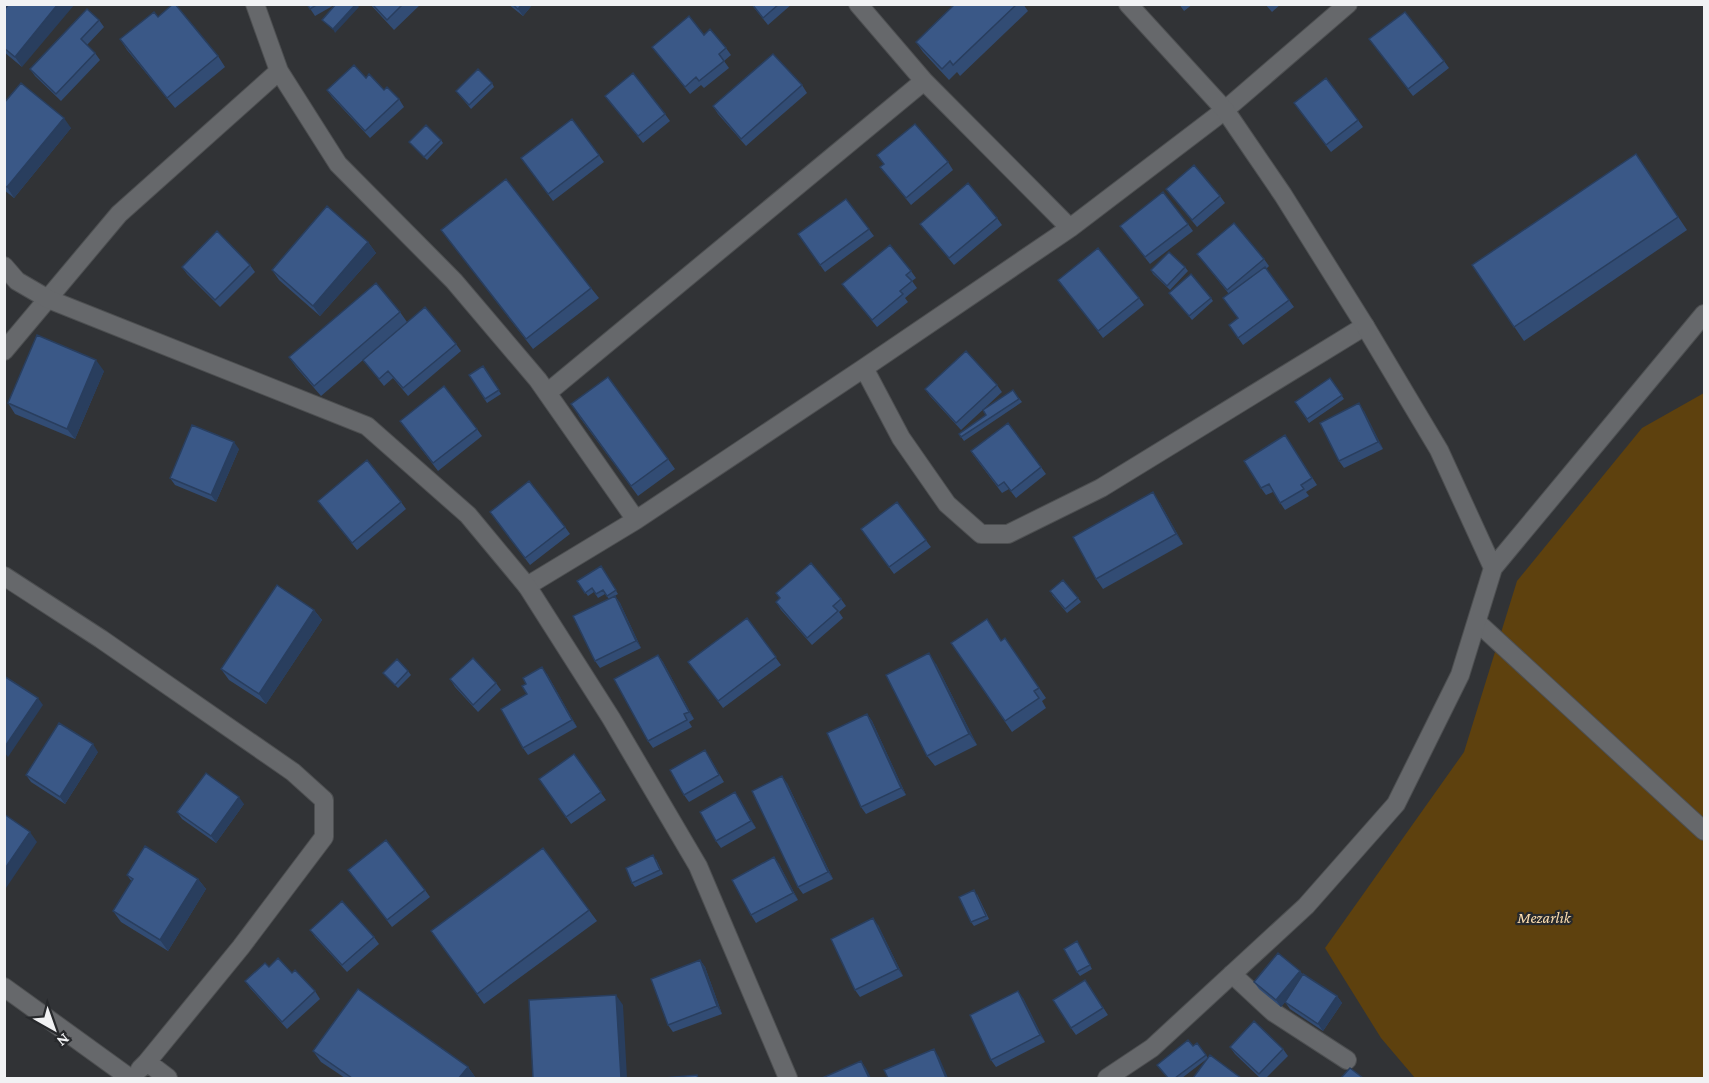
<svg xmlns="http://www.w3.org/2000/svg" width="1709" height="1083" viewBox="0 0 1709 1083" font-family="'Crimson Pro',serif">
  <rect width="100%" height="100%" fill="#313336"/>
  <path fill="#5e410e" d="M1704,393V1078H1415L1381,1038L1325,948L1464,752L1517,581L1642,428Z"/>
  <g fill="none" stroke-linecap="round" stroke-linejoin="round">
    <defs>
      <path id="minor" d="M255,4L279,71L338,164L454,281L538,380L636,520
        M858,4L924,81L1070,228
        M4,351L119,214L279,71
        M864,368L901,438L947,504L981,534H1008L1101,488L1365,326
        M547,393L924,81
        M4,576L101,639L293,772L324,800V837L241,947L147,1062
        M527,586L636,520L864,368L1070,228L1225,110L1348,4
        M1477,622L1704,831
        M1232,974L1273,1012L1347,1060
        M4,987L130,1078
        M140,1069L147,1062L168,1078"/>
      <path id="tertiary" d="M1128,4L1225,110L1283,195L1365,326L1439,450L1493,568
        M4,266L17,281L48,299L367,426L468,515L527,586L611,718L698,866L788,1078
        M1107,1078L1152,1048L1306,906L1396,804L1460,675L1493,568L1704,314"/>
    </defs>
    <use href="#minor" stroke="#4d4f51" stroke-width="20"/>
    <use href="#tertiary" stroke="#4d4f51" stroke-width="20"/>
    <use href="#minor" stroke="#66686b" stroke-width="18"/>
    <use href="#tertiary" stroke="#66686b" stroke-width="18"/>
  </g>
  <path fill="#324c74" d="M307,4H336L315,16Z
    M370,4H421L394,30Z
    M508,4H533L523,16Z
    M751,4H792L768,25Z
    M955,4H1023L1028,11L960,76L957,72L949,80L923,52L916,42Z
    M1179,4H1193L1184,11Z
    M1265,4H1281L1272,12Z
    M4,10L22,67L4,52Z
    M158,17L218,56L225,67L175,108L127,50L120,39Z
    M99,20L104,27L87,45L95,53L100,60L61,101L35,76L30,69Z
    M704,35L726,48L731,55L724,61L729,68L704,88L701,85L690,94L652,47Z
    M1369,39L1444,61L1449,68L1413,96Z
    M366,78L399,99L404,107L370,138L332,97L327,90Z
    M492,83L494,87L471,109L456,91Z
    M802,85L807,93L746,146L718,114L713,106Z
    M605,96L665,114L670,121L643,143Z
    M4,103L71,128L14,198L4,190Z
    M1299,110L1358,120L1363,127L1331,152Z
    M572,119L604,162L553,201L521,158Z
    M441,140L443,143L427,160L409,142Z
    M1636,154L1687,230L1524,341L1472,265Z
    M877,155L948,162L953,170L911,205L880,167L884,164Z
    M1166,189L1220,196L1225,203L1197,227Z
    M846,199L874,236L825,272L798,234Z
    M997,218L1002,225L954,265L920,224Z
    M1188,224L1193,231L1150,264L1120,226Z
    M441,230L591,288L599,298L533,349Z
    M368,242L376,253L320,316L279,280L272,270Z
    M1197,254L1264,259L1269,266L1266,269L1294,307L1243,345L1229,325L1238,318L1229,294Z
    M250,265L255,272L220,307L187,274L182,267Z
    M1185,267L1188,271L1170,290L1153,274L1151,270Z
    M911,271L916,278L912,281L917,288L905,298L908,302L877,327L842,284Z
    M1058,280L1139,298L1144,305L1103,338Z
    M1172,296L1211,298L1213,301L1192,320Z
    M400,312L407,322L456,344L461,351L408,396L393,378L384,386L363,360L321,396L296,367L289,357Z
    M483,366L501,394L487,403L469,375Z
    M104,371L75,439L15,414L8,403Z
    M1330,378L1344,399L1309,423L1295,402Z
    M997,385L1002,392L961,430L930,396L925,389Z
    M1013,390L1022,402L964,441L959,434L986,415Z
    M1364,411L1383,449L1344,468L1339,461Z
    M578,415L668,459L675,469L638,496Z
    M400,421L477,429L482,436L438,471Z
    M1285,435L1317,485L1306,492L1309,496L1285,510L1273,492L1266,495L1261,488Z
    M239,449L216,502L175,485L170,478Z
    M971,452L1041,467L1046,474L1016,498L1009,489L1002,493Z
    M318,501L401,502L406,509L357,550Z
    M897,502L931,547L894,574L861,529Z
    M1160,503L1183,544L1103,589L1096,579Z
    M495,519L565,527L570,534L530,565Z
    M601,566L618,594L613,597L615,596L620,603L641,648L600,668L595,661L609,599L605,594L598,598L594,592L588,596L577,581Z
    M776,593L841,599L846,606L839,612L843,618L812,645L781,610L776,602L780,599Z
    M1052,595L1078,598L1081,602L1067,613Z
    M314,610L322,620L266,704L229,680L221,669Z
    M747,618L781,665L723,708L688,662Z
    M1005,638L1046,698L1042,701L1046,708L1012,732L951,643L1001,641Z
    M658,655L663,662L694,719L689,722L692,727L653,748L648,741Z
    M936,664L977,745L935,766L927,756Z
    M408,671L411,675L398,688L383,673Z
    M547,674L577,727L528,755L523,748Z
    M450,679L496,683L501,690L478,712L455,687Z
    M867,714L872,721L906,795L866,814L861,807Z
    M98,752L65,804L31,782L26,775Z
    M574,754L606,800L571,824L539,779Z
    M710,758L724,782L689,802L684,795Z
    M787,783L833,879L803,894L798,887Z
    M735,792L756,828L721,848L716,841Z
    M244,804L216,843L182,819L177,812Z
    M543,848L597,921L484,1004L431,931Z
    M774,857L779,864L798,900L756,923L751,915Z
    M656,859L663,874L635,887L632,883Z
    M348,870L425,890L430,897L392,927Z
    M127,875L198,879L206,889L168,951L121,922L113,911L132,882Z
    M977,894L989,919L974,926L971,922Z
    M878,925L903,976L860,997L855,990Z
    M310,930L374,937L379,944L347,972L315,937Z
    M1077,941L1092,969L1080,976L1077,972Z
    M700,960L705,967L722,1014L673,1032L668,1025Z
    M269,967L292,973L315,991L320,999L287,1029L250,988L245,981Z
    M1300,971L1303,975L1337,996L1342,1003L1323,1031L1290,1009L1285,1002L1281,1007L1259,989L1254,982Z
    M1090,987L1108,1015L1076,1035L1071,1028Z
    M1023,998L1045,1042L996,1067L991,1060Z
    M1197,1043L1208,1058L1182,1078H1167L1193,1046Z
    M1230,1047L1283,1049L1288,1056L1266,1078H1260L1235,1054Z
    M313,1051L468,1067L475,1077L474,1078H345L321,1062Z"/>
  <path fill="#293e5e" d="M58,4H75L22,67L15,57Z
    M356,4H357L359,7L335,33L333,29Z
    M522,4H533L523,16L518,9Z
    M64,118L71,128L14,198L7,187Z
    M368,242L376,253L320,316L313,306Z
    M96,360L104,371L75,439L67,429Z
    M1359,403L1364,411L1383,449L1378,442Z
    M234,442L239,449L216,502L211,495Z
    M1153,492L1160,503L1183,544L1176,534Z
    M615,596L620,603L641,648L636,641Z
    M314,610L322,620L266,704L259,694Z
    M929,653L936,664L977,745L969,734Z
    M658,655L663,662L694,719L689,712Z
    M542,667L547,674L577,727L572,720Z
    M38,698L43,705L8,757L4,752V748Z
    M867,714L872,721L906,795L901,788Z
    M93,744L98,752L65,804L60,797Z
    M782,776L787,783L833,879L828,872Z
    M735,792L740,799L756,828L751,821Z
    M239,797L244,804L216,843L211,836Z
    M30,832L37,842L4,891V870Z
    M774,857L779,864L798,900L793,893Z
    M198,879L206,889L168,951L160,940Z
    M873,918L878,925L903,976L898,969Z
    M700,960L705,967L722,1014L717,1006Z
    M1300,971L1305,978L1281,1007L1276,1000Z
    M1018,991L1023,998L1045,1042L1040,1035Z
    M616,995L623,1005L627,1078H621Z
    M1337,996L1342,1003L1323,1031L1318,1024Z
    M934,1049L939,1057L948,1078H946Z
    M861,1061L866,1068L871,1078H869Z
    M468,1067L475,1077L474,1078H459Z"/>
  <path fill="#3a5887" stroke="#293e5e" stroke-width="1.5" d="M9,4H58L15,57L4,48V10Z
    M173,4H175L218,56L167,98L120,39L154,12L158,17Z
    M307,4H318L310,9Z
    M336,4H356L333,29L322,20Z
    M372,4H403L387,20Z
    M512,4H522L518,9Z
    M752,4H779L763,18Z
    M955,4H1017L953,65L950,61L942,69L916,42Z
    M87,9L99,20L81,39L95,53L56,94L30,69Z
    M1405,12L1444,61L1408,89L1369,39Z
    M689,16L704,35L710,29L726,48L719,54L724,61L699,81L696,77L685,87L652,47Z
    M773,54L802,85L741,139L713,106Z
    M354,65L366,78L369,74L384,90L387,87L399,99L365,131L327,90Z
    M478,69L492,83L469,105L456,91Z
    M633,73L665,114L638,136L605,96Z
    M1326,78L1358,120L1326,145L1294,103Z
    M21,83L64,118L7,187L4,185V103Z
    M572,119L599,155L548,194L521,158Z
    M915,124L948,162L906,198L880,167L884,164L877,155Z
    M426,125L441,140L424,157L409,142Z
    M1636,154L1678,217L1514,327L1472,265Z
    M1194,165L1220,196L1192,220L1166,189Z
    M506,179L591,288L526,339L441,230Z
    M968,183L997,218L949,258L920,224Z
    M1163,192L1188,224L1145,257L1120,226Z
    M846,199L869,229L820,265L798,234Z
    M327,206L368,242L313,306L272,270Z
    M1234,223L1264,259L1227,290L1197,254Z
    M217,231L250,265L215,300L182,267Z
    M890,245L911,271L906,275L912,281L900,291L903,294L872,320L842,284Z
    M1098,248L1139,298L1098,331L1058,280Z
    M1169,252L1185,267L1167,286L1151,270Z
    M1265,267L1289,300L1238,338L1229,325L1238,318L1223,298Z
    M1191,274L1211,298L1189,316L1169,293Z
    M376,283L400,312L314,386L289,357Z
    M425,307L456,344L403,388L388,371L379,379L363,360Z
    M37,335L96,360L67,429L8,403Z
    M966,351L997,385L956,423L925,389Z
    M483,366L499,390L485,399L469,375Z
    M608,377L668,459L631,486L571,404Z
    M1330,378L1342,395L1307,419L1295,402Z
    M444,386L477,429L433,463L400,421Z
    M1013,390L1019,399L961,437L959,434L986,415L983,410Z
    M1359,403L1378,442L1339,461L1320,423Z
    M1008,423L1041,467L1011,491L1004,482L998,486L971,451Z
    M192,425L234,442L211,495L170,478Z
    M1285,435L1312,478L1301,485L1304,489L1280,503L1269,484L1261,488L1244,461Z
    M367,460L401,502L352,543L318,501Z
    M529,481L565,527L525,558L490,512Z
    M1153,492L1176,534L1096,579L1073,537Z
    M897,502L926,540L889,567L861,529Z
    M811,563L841,599L833,606L838,611L807,638L776,602L780,598L776,593Z
    M601,566L616,590L607,596L603,590L596,594L592,588L585,593L577,581Z
    M1063,580L1078,598L1065,609L1050,591Z
    M277,585L314,610L259,694L221,669Z
    M615,596L636,641L595,661L573,616Z
    M747,618L776,657L718,701L688,662Z
    M987,619L1001,641L1005,638L1039,688L1034,691L1039,698L1005,721L951,643Z
    M929,653L969,734L927,756L886,675Z
    M658,655L689,712L684,714L687,720L648,741L614,679Z
    M473,658L496,683L473,705L450,679Z
    M397,659L408,671L395,685L383,673Z
    M542,667L572,720L523,748L501,709L527,694L522,686L526,684L523,678Z
    M4,676L38,698L4,748Z
    M867,714L901,788L861,807L827,733Z
    M59,723L93,744L60,797L26,775Z
    M705,750L719,775L684,795L670,770Z
    M574,754L601,792L566,817L539,779Z
    M206,773L239,797L211,836L177,812Z
    M782,776L828,872L798,887L752,791Z
    M735,792L751,821L716,841L700,812Z
    M4,814L30,832L4,870Z
    M386,840L425,890L387,920L348,870Z
    M145,846L198,879L160,940L113,911L133,879L127,875Z
    M543,848L589,910L477,994L431,931Z
    M653,855L660,870L632,883L626,868Z
    M774,857L793,893L751,915L732,880Z
    M974,890L986,916L971,922L959,897Z
    M342,901L374,937L342,965L310,930Z
    M873,918L898,969L855,990L831,939Z
    M1077,941L1090,965L1077,972L1064,949Z
    M1278,953L1300,971L1276,1000L1254,982Z
    M278,958L292,973L295,970L315,991L282,1022L245,981L265,963L269,967Z
    M700,960L717,1006L668,1025L651,979Z
    M1303,974L1337,996L1318,1024L1285,1002Z
    M1085,980L1103,1008L1071,1028L1053,1000Z
    M358,989L468,1067L459,1078H352L313,1051Z
    M1018,991L1040,1035L991,1060L970,1015Z
    M616,995L621,1078H533L529,1000Z
    M1254,1021L1283,1049L1259,1074L1230,1047Z
    M1188,1040L1193,1046L1197,1043L1206,1055L1175,1078H1168L1157,1065Z
    M934,1049L946,1078H888L884,1070Z
    M1210,1055L1241,1078H1193Z
    M861,1061L869,1078H822Z
    M1350,1068L1363,1078H1341Z
    M697,1075L698,1078H664Z"/>
  <g text-anchor="middle" dominant-baseline="central" stroke-width="4.5" stroke-linejoin="round" paint-order="stroke">
    <g font-size="16" font-style="italic" fill="#fddeb0" stroke="#27292c">
      <text x="1544" y="917">Mezarlık</text>
    </g>
  </g>
  <rect width="1709" height="1083" fill="none" stroke="#f1f2f4" stroke-width="12"/>
  <g transform="translate(54 1029) rotate(140)" stroke="#27292c" stroke-width="4.5" paint-order="stroke">
  <path d="M0-4.5L10 22L0 15L-10 22Z" fill="#f1f2f4"/>
  <text y="-9" font-size="16" font-weight="bold" text-anchor="middle" fill="#f1f2f4">N</text>
  </g>
</svg>
